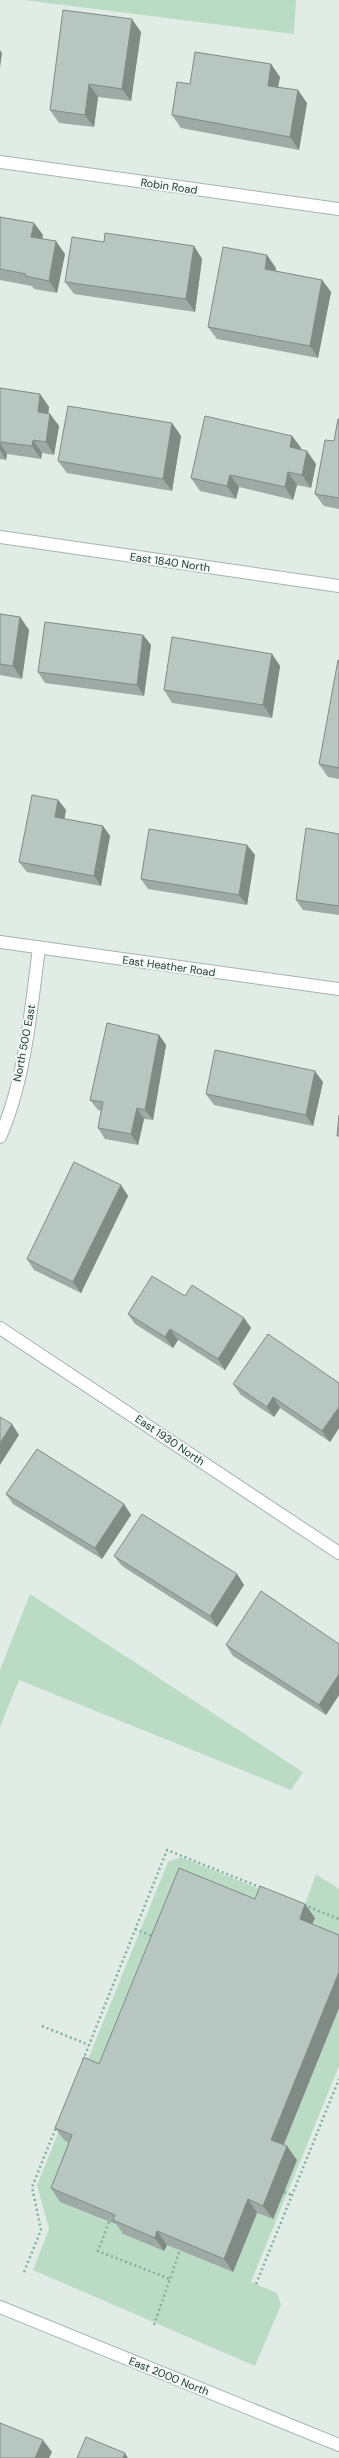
<svg xmlns="http://www.w3.org/2000/svg" width="339" height="2458" viewBox="0 0 339 2458" font-family="'DM Sans',sans-serif">
  <rect width="100%" height="100%" fill="#e1ece7"/>
  <path fill="#bbdcc4" d="M24,0H296L294,34Z
    M30,1594L303,1772L291,1790L19,1680L0,1727V1670Z
    M181,1857L304,1907L316,1874L339,1889V1945L309,1932L315,1918L65,2141L82,2149L60,2202L125,2229L123,2234L164,2251L167,2245L233,2272L257,2213L272,2219L280,2153L339,2008V2066L251,2282L277,2293L281,2305L255,2366L33,2270L49,2229L37,2185L168,1862Z"/>
  <g fill="none" stroke-linecap="round" stroke-linejoin="round">
    <defs>
      <path id="street" d="M0,162L339,209
        M0,537L339,586
        M0,942L339,989
        M0,1137C25,1081 31,1009 39,948
        M0,1328L339,1553"/>
      <path id="secondary" d="M0,2307L339,2445"/>
    </defs>
    <use href="#street" stroke="#a4b4ae" stroke-width="14"/>
    <use href="#secondary" stroke="#a0b7af" stroke-width="14"/>
    <path stroke="#82afa1" stroke-width="2.5" stroke-dasharray="2 3" stroke-linecap="butt" d="M304,1905L339,1919
      M135,1929L154,1937
      M42,2026L89,2045
      M83,2060L167,1850L262,1888
      M284,2192L292,2195
      M109,2222L98,2251L170,2279
      M24,2272L41,2230L32,2187L57,2125
      M256,2284L339,2079
      M154,2325L180,2250"/>
    <use href="#street" stroke="#fff" stroke-width="12"/>
    <use href="#secondary" stroke="#fff" stroke-width="12"/>
  </g>
  <path fill="#9daaa5" d="M141,32L131,101L98,97L94,127L59,123L50,110Z
    M280,77L278,87L307,103L299,150L181,128L172,115L190,84Z
    M0,217L34,223L43,235L42,239L65,254L57,293L34,289L32,286L0,280Z
    M104,242L194,246L202,259L195,312L74,294L65,282Z
    M276,268V271L322,280L331,292L318,358L217,339L208,327Z
    M0,388L40,394L49,407L48,413L50,414L59,426L54,455L42,453L41,459L7,454L6,460L0,459Z
    M339,419V509L324,506L315,494L334,441Z
    M172,423L181,436L172,491L67,473L58,461Z
    M292,436L301,448V449L316,464L311,488L297,485L293,500L239,487L236,499L200,491L191,478Z
    M0,614L20,617L29,630L22,679L0,675Z
    M143,635L151,645L144,696L45,683L38,672Z
    M272,654L280,666L272,718L172,703L164,690Z
    M339,660V779L328,777L319,764Z
    M58,800L66,810L64,819L103,826L110,836L101,886L27,872L19,862Z
    M339,834V915L303,910L296,900Z
    M247,845L255,855L247,905L148,889L141,879Z
    M159,1035L166,1045L153,1120L144,1119L138,1145L105,1139L98,1128L101,1111L98,1110L90,1100Z
    M323,1082L313,1126L214,1105L206,1094Z
    M121,1185L128,1196L81,1293L34,1270L27,1259Z
    M185,1296L244,1318L251,1328L225,1370L178,1340L173,1348L135,1324L128,1314Z
    M339,1383V1428L330,1442L280,1408L274,1417L241,1395L233,1384Z
    M6,1494L124,1504L131,1515L102,1559L13,1504Z
    M114,1556L237,1574L244,1585L217,1627L122,1566Z
    M339,1644V1695L326,1715L233,1656L226,1645Z
    M255,1899L315,1918L312,1924L339,2008L284,2145L297,2160L273,2219L257,2213L233,2272L167,2245L164,2251L123,2234L117,2225L60,2202L51,2188L69,2143L65,2141L55,2128L99,2064Z"/>
  <path fill="#808b86" d="M132,19L141,32L131,101L122,89Z
    M0,50L2,53L0,68Z
    M271,64L280,77L276,98L268,86Z
    M89,84L98,97L94,127L85,115Z
    M298,90L307,103L299,150L290,137Z
    M34,223L43,235L40,250L31,237Z
    M56,241L65,254L57,293L49,281Z
    M194,246L202,259L195,312L186,299Z
    M267,255L276,268L274,281L265,269Z
    M322,280L331,292L318,358L310,346Z
    M40,394L49,407L47,425L38,412Z
    M50,414L59,426L54,455L46,442Z
    M172,423L181,436L172,491L163,479Z
    M292,436L301,448L299,459L290,447Z
    M33,440L42,453L41,459L32,446Z
    M0,443L7,454L6,460L0,450Z
    M307,451L316,464L311,488L302,475Z
    M288,472L297,485L293,500L285,487Z
    M230,475L239,487L236,499L227,486Z
    M20,617L29,630L22,679L13,666Z
    M143,635L151,645L144,696L137,685Z
    M272,654L280,666L272,718L263,705Z
    M58,800L66,810L63,827L55,817Z
    M103,826L110,836L101,886L94,876Z
    M247,845L255,855L247,905L239,895Z
    M159,1035L166,1045L153,1120L145,1110Z
    M315,1071L323,1082L313,1126L306,1115Z
    M137,1108L144,1119L138,1145L131,1134Z
    M121,1185L128,1196L81,1293L73,1282Z
    M244,1318L251,1328L225,1370L218,1359Z
    M170,1329L178,1340L173,1348L165,1337Z
    M273,1397L280,1408L274,1417L267,1407Z
    M339,1407V1428L330,1442L322,1431Z
    M12,1424L19,1435L0,1465V1443Z
    M124,1504L131,1515L102,1559L95,1548Z
    M237,1574L244,1585L217,1627L210,1616Z
    M339,1674V1695L326,1715L319,1705Z
    M305,1904L315,1918L309,1932L300,1919Z
    M339,1972V2008L280,2153L271,2140Z
    M287,2146L297,2160L273,2219L263,2206Z
    M248,2199L257,2213L233,2272L224,2259Z
    M157,2231L167,2245L164,2251L155,2238Z
    M43,2440L52,2452L49,2458H35Z
    M125,2453L128,2458H123Z"/>
  <path fill="#b7c6c0" stroke="#808b86" d="M63,10L132,19L122,89L89,84L85,115L50,110Z
    M195,52L271,64L268,86L298,90L290,137L172,115L177,82L190,84Z
    M0,217L34,223L31,237L56,241L49,281L25,276L26,274L0,269Z
    M105,233L194,246L186,299L65,282L72,237L104,242Z
    M223,247L267,255L265,269L322,280L310,346L208,327Z
    M0,388L40,394L38,412L50,414L46,442L33,440L32,446L0,442Z
    M68,406L172,423L163,479L58,461Z
    M205,416L292,436L290,447L307,451L302,475L288,472L285,487L230,475L227,486L191,478Z
    M338,419H339V498L315,494L325,440L334,441Z
    M0,614L20,617L13,666L0,664Z
    M45,622L143,635L137,685L38,672Z
    M172,637L272,654L263,705L164,690Z
    M338,660H339V768L319,764Z
    M32,795L58,800L55,817L103,826L94,876L19,862Z
    M306,828L339,834V906L296,900Z
    M149,829L247,845L239,895L141,879Z
    M107,1023L159,1035L145,1110L137,1108L131,1134L98,1128L103,1102L90,1100Z
    M215,1050L315,1071L306,1115L206,1094Z
    M339,1115V1136H337Z
    M74,1162L121,1185L73,1282L27,1259Z
    M152,1276L185,1296L192,1285L244,1318L218,1359L170,1329L165,1337L128,1314Z
    M268,1334L339,1383V1407L322,1431L273,1397L267,1407L233,1384Z
    M0,1417L12,1424L0,1443Z
    M37,1449L124,1504L95,1548L6,1494Z
    M142,1514L237,1574L210,1616L114,1556Z
    M261,1591L339,1644V1674L319,1705L226,1645Z
    M179,1868L255,1899L260,1886L305,1904L300,1919L339,1935V1972L271,2140L287,2146L263,2206L248,2199L224,2259L157,2231L155,2238L113,2220L115,2215L51,2188L72,2135L55,2128L84,2057L99,2064Z
    M0,2423L43,2440L35,2458H0Z
    M86,2437L125,2453L123,2458H77Z"/>
  <g text-anchor="middle" dominant-baseline="central" stroke-width="4" stroke-linejoin="round" paint-order="stroke">
    <g font-size="11" fill="#223c35" stroke="#f2f8f5">
      <text transform="translate(169 186) rotate(8)">Robin Road</text>
      <text transform="translate(170 562) rotate(8)">East 1840 North</text>
      <text transform="translate(169 966) rotate(8)">East Heather Road</text>
      <text transform="translate(24 1043) rotate(-79)">North 500 East</text>
      <text transform="translate(170 1440) rotate(34)">East 1930 North</text>
      <text transform="translate(169 2376) rotate(22)">East 2000 North</text>
    </g>
  </g>
</svg>
